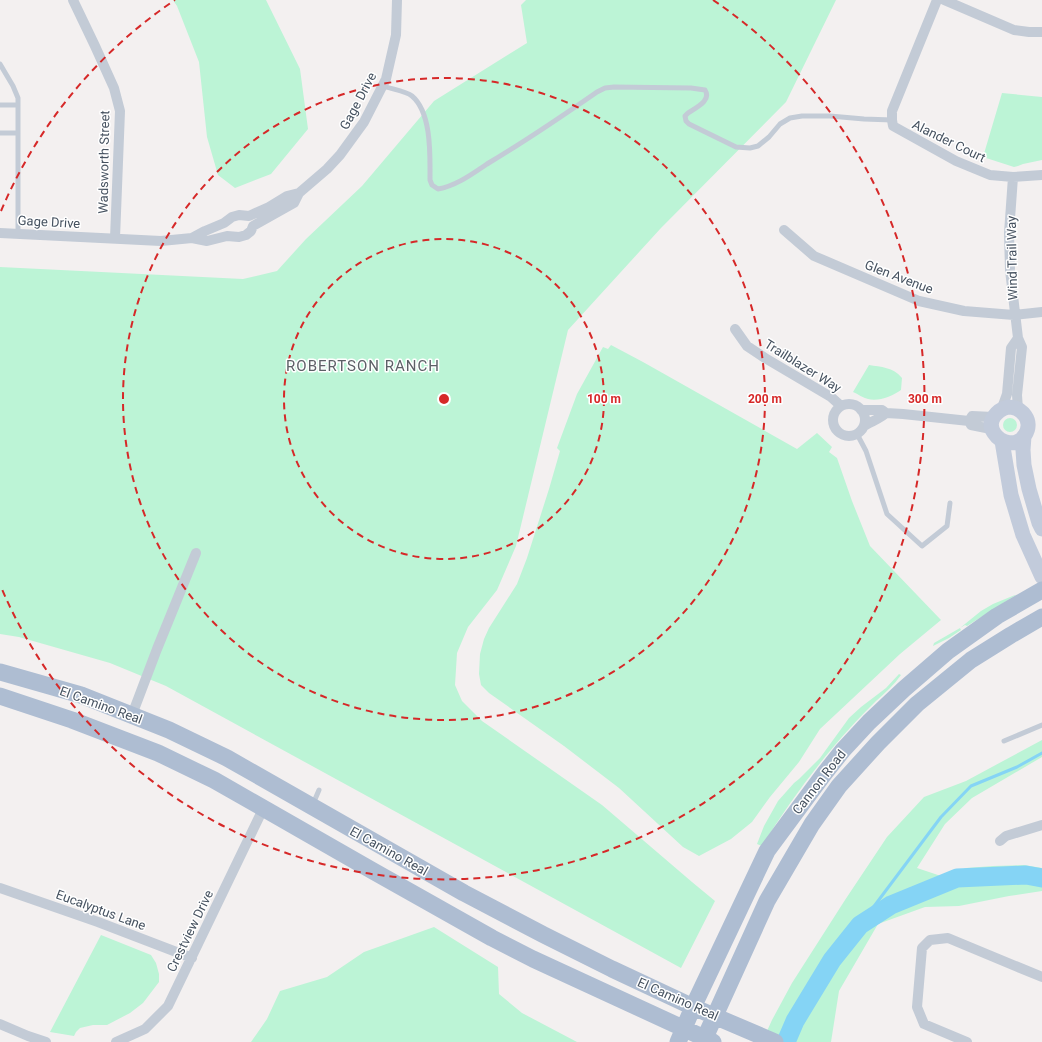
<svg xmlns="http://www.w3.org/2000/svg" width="1042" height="1042" viewBox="0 0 1042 1042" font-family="Roboto,sans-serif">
  <rect width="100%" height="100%" fill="#f3f0f0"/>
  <path fill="#bcf4d6" d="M173,0H266L300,69L308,129L271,174L235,188L218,175L207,137L199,62L177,6Z
    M526,0H836L786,102L661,228L568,330L516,546L497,590L468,627L457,653L455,685L462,701L482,721L602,805L692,882L715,901L681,968L166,686L110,663L19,637L0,634V267L243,279L277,271L306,239L362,186L434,101L527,43L521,5Z
    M1002,93L1042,97V160L1023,164L1018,166L1014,167L983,157Z
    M611,345L643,362L797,449L817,433L832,447L829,452L837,458L852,501L870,546L941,620L900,654L820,729L799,762L770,797L752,822L731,839L699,856L683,847L619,788L564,746L489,693L481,685L479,674L480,654L484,639L489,628L517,584L527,558L549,489L560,451L557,448L577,394L603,347L608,349Z
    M869,365C881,367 893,367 902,378L901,390C893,396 878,402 868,399C863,398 858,394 853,392Z
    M1003 425a7 7 0 1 1 14 0a7 7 0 1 1-14 0Z
    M1015,595H1016L967,626L965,625L960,628L961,630L949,638L933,646L934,643L960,628L981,611L993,604Z
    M899,674L901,675C894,685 885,693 876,701C867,710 858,719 850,728C817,764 788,804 762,846L757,844L764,826L778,801L794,783L799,779L820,758L849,718L861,707L886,688Z
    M1042,740V757L972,798L945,824L917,868L944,877L966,868L993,866L1024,865L1042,868V891L1009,896L959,906L925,907L878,924L839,991L831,1042H762L772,1020L792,983L845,900L887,837L924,797L966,781Z
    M434,927L498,967L499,994L522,1013L577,1042H251L267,1019L280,991L327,977L364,952Z
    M101,935L151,955L156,963L159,974V982L143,1003L130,1013L107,1025H93L80,1028L76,1032L74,1036L50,1032Z"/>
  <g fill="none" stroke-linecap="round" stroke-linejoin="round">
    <path stroke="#85d4f5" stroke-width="3" d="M860,925L941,817L971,786L1017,767L1042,753"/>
    <path stroke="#85d4f5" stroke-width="19" d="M786,1042L795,1021L832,960L860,925L891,905L957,878L1026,875L1042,878"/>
    <path stroke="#c3cbd6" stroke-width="5" d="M0,64L13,86L18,98V234
      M383,86C391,89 406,91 412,96C432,113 430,156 430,180L432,185L438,189C456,186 472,174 487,164C524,142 561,117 597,92L605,88L614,87L691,88L705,90C712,101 695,108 688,113L685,116L686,121L689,124L736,147L750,148L758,146L769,137L780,124L790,118L802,116H830L864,119L892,120
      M0,105H18
      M0,133H18
      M857,434L866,451L887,514L922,546L947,526L950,503
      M1004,741L1042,725
      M313,804L319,790"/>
    <path stroke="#c3cbd6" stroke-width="10" d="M73,0L95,46L114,88L120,111L115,238
      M937,0L892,111V120L893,126L956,161L990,175L1013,177L1042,175
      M944,0L1014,30L1029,32H1042
      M1013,177L1009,233L1010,270L1018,338
      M784,230L814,256L919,301L964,311L1014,315L1042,312
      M0,233L161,241L192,238L207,241L227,236L239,237L246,235L251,231L253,226L294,203L299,193L327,169L340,155L364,122L386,79L396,35L397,0
      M192,238L205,231L224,223L232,217L239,215L249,216L269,207L287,196L299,193
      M735,329L747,346L765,358L831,397L841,406
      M833 420a16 16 0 1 1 32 0a16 16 0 1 1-32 0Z
      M1002,408L1007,394L1011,348L1018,338L1022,347L1017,395L1018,409
      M861,410H882L886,413L903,414L969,421L971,425L991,429
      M969,421L972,416L993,417
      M864,426C870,422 882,418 886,413
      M132,715L157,649L196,553
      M1000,841L1006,836L1042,825
      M0,888L98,922L192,958
      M0,1024L28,1036L46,1042
      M116,1042L145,1029L168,1006L263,809
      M967,1042L924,1024L917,1007L922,948L930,940L948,938L1042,977"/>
    <path stroke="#c2cbdb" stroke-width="15" d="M1008,407C1022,407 1034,421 1025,435C1017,447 1001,444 994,433C986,421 997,410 1008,407Z
      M1024,436L1023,450L1024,465L1029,489L1039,523L1042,529
      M1002,441L1011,495L1023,535L1042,577"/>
    <path stroke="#aebdd2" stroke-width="17" d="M0,672L81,695L169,730L227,758L464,893L544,935L612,969L693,1007L775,1042
      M0,696L72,720L158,753L214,780L373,871L492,938L533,959L713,1042
      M678,1042L693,1007L767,851L824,774L843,750L869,722L904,689L948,651L997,616L1042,590
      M703,1042L767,901L812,824L839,786L878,743L917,704L971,660L1011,635L1042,617"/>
  </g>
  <g fill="none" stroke="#d62828" stroke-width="2" stroke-dasharray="7 5">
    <circle cx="444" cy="399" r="160"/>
    <circle cx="444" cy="399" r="321"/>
    <path d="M1 211A481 481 0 0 1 175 0M713 0A481 481 0 1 1 1 587"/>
  </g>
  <g text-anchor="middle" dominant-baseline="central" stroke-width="3" stroke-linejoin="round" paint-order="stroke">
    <g font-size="13" fill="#465260" stroke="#fff">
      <text transform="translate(358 101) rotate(-62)">Gage Drive</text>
      <text transform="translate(949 141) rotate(26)">Alander Court</text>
      <text transform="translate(104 162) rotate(-89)">Wadsworth Street</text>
      <text transform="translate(49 222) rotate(3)">Gage Drive</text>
      <text transform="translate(1012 258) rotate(-91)">Wind Trail Way</text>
      <text transform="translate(899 277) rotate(21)">Glen Avenue</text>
      <text transform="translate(803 366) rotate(32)">Trailblazer Way</text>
      <text transform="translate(101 705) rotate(20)">El Camino Real</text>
      <text transform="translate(819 782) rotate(-52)">Cannon Road</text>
      <text transform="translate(389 851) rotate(29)">El Camino Real</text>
      <text transform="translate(101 910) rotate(20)">Eucalyptus Lane</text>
      <text transform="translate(190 931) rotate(-64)">Crestview Drive</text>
      <text transform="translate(678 999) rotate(24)">El Camino Real</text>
    </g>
    <g font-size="15" letter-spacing="1" fill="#5c6066" stroke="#fff">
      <text x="363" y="366">ROBERTSON RANCH</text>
    </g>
  </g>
  <circle cx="444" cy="399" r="6" fill="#d62828" stroke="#fff" stroke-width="2"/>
  <g font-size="12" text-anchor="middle" font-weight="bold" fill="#d62828" stroke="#fff" stroke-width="3" stroke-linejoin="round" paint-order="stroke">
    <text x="604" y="403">100 m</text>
    <text x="765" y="403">200 m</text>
    <text x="925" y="403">300 m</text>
  </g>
</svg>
